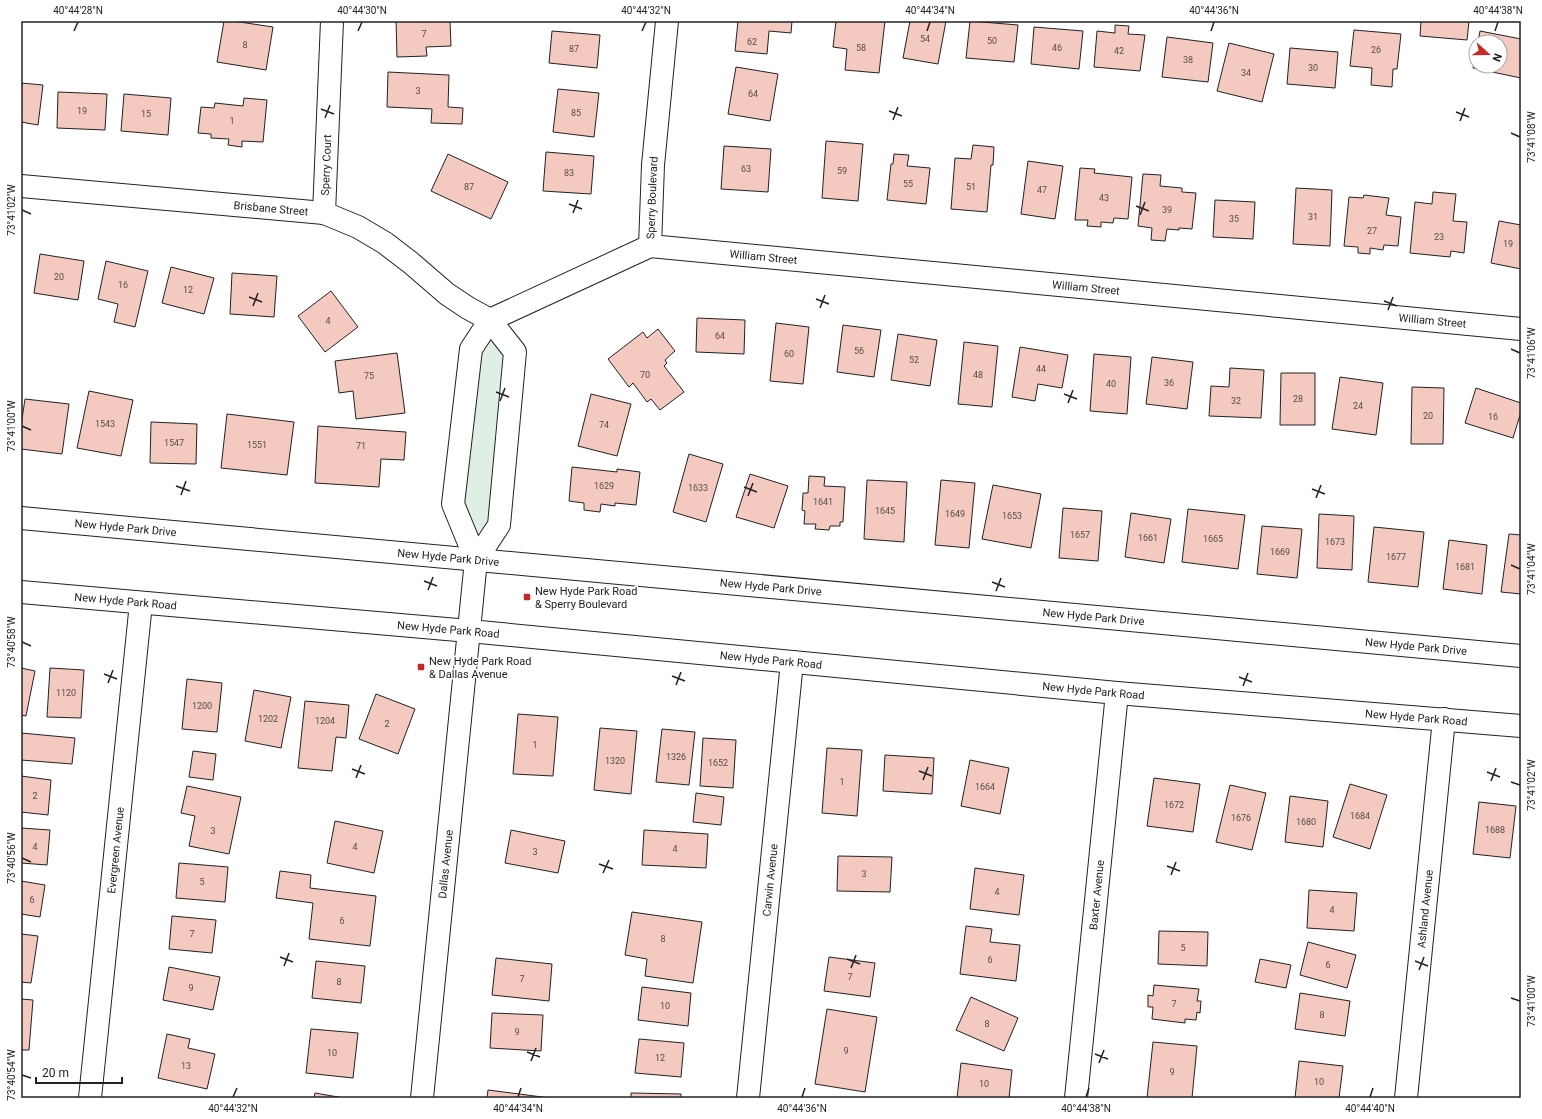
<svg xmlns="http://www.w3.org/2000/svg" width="1542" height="1119" viewBox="0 0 1542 1119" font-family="Roboto,sans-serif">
  <rect width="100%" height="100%" fill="#fff"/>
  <path fill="#e0efe3" stroke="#6f6f6f" d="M490,326L510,353L494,523L477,551L457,506L473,353Z"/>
  <path fill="#f3c9c0" stroke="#222" d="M224,21H233L273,27L266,70L217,62Z
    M396,21H450L451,46L426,47L427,56L397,57Z
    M738,21H792L791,33L769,31L767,54L735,51Z
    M836,21H885L879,73L845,70L847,49L833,47Z
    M910,21H946L938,64L903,58Z
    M970,21L1018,25L1014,62L966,58Z
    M1421,21H1469L1467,40L1420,36Z
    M1115,25L1129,26L1128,34L1145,35L1140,71L1094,67L1097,31L1115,33Z
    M1034,27L1083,31L1079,69L1031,64Z
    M1354,30L1401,34L1397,69H1393L1392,87L1371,85L1372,68L1350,66Z
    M552,31L600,35L597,68L549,63Z
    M1480,31L1521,39V78L1473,68L1476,53V66H1500V42H1478Z
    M1167,37L1213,43L1208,82L1162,77Z
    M1229,43L1274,54L1262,102L1217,91Z
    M1290,48L1338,52L1335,88L1287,84Z
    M736,67L778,74L770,121L728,114Z
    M388,72L449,75L448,107L463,108L462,124L431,123L432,109L387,107Z
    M21,83L43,85L38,125L21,122Z
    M558,89L599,93L594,137L553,132Z
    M58,92L107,94L105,130L57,128Z
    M124,94L171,98L168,135L121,131Z
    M244,98L267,100L263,142L242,141V147L228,145L229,139L211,138V134L198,133L201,107L214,108L215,103L243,106Z
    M826,141L863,144L858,201L822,198Z
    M973,145L994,147L993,165H991L987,212L951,209L955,158L971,159Z
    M724,146L771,149L768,192L721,189Z
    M546,152L594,156L591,194L543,191Z
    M448,154L508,182L491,219L431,191Z
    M894,154L909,155L907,166L930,168L926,204L887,200L891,164H893Z
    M1028,161L1063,166L1055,219L1021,214Z
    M1080,168L1095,169L1094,173L1132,177L1128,219L1114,218L1113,223L1101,222V227L1087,226L1088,220H1075Z
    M1143,174L1161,175L1160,186L1182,188V192L1196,193L1192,229L1179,228V230L1167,229L1165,241L1151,240L1152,228L1138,226Z
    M1296,188L1332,190L1330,246L1293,244Z
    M1433,192L1456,194L1453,221L1467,222L1464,253L1451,251L1450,257L1410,253L1415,202L1432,204Z
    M1364,195L1389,198L1386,215L1401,217L1398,246L1384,245L1383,250L1370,248V254L1358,253V247L1344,246L1349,197L1363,198Z
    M1215,200L1255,202L1253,239L1213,237Z
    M1499,221L1521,225V269L1491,263Z
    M40,254L84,261L78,300L34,293Z
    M106,261L148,271L135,327L114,322L118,304L98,299Z
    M171,267L214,278L204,314L162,303Z
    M232,273L277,276L274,317L230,314Z
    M331,291L358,327L325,352L298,316Z
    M697,318L745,320L744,354L696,352Z
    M776,323L809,327L803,384L770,381Z
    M843,325L881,330L874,377L837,372Z
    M658,329L675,351L665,360L667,363L664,366L684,392L660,410L651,399L647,402L633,383L629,387L608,359L643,332L647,338Z
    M898,334L937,340L930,386L891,380Z
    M964,342L998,346L992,407L958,404Z
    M1020,347L1068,355L1062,388L1038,384L1035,401L1012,397Z
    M397,353L405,413L356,419L353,391L339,393L335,361Z
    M1094,354L1131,357L1127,414L1090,411Z
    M1152,357L1193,362L1187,409L1146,404Z
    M1230,368L1264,370L1261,418L1209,416L1211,386L1229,387Z
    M1281,373H1315V425H1280Z
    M1340,377L1383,383L1376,435L1332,429Z
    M1412,387L1444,388L1443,444H1411Z
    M1476,388L1521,403V412L1513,438L1465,423Z
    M89,391L133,400L121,456L77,448Z
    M591,394L631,404L617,456L578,446Z
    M25,399L69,404L62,454L21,449V426Z
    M227,414L294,422L287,475L221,468Z
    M151,422L197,424L196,464L150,463Z
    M318,426L406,432L404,460L381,459L379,487L315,483Z
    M689,454L723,464L706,522L673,512Z
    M572,467L617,472V469L640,472L636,505L615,503V506L601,504L600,512L584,510V503L569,501Z
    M750,474L788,486L774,528L736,517Z
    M809,476L825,477L824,486L845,487L843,522H840V526H830L829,530L815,529L816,524H804L805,511L802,510L803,493H808Z
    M867,480L907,482L904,542L864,539Z
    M941,480L975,483L969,548L935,545Z
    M993,485L1041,494L1031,548L982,539Z
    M1063,508L1102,511L1098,561L1059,558Z
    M1188,509L1245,515L1238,569L1182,562Z
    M1131,513L1171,519L1164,563L1125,557Z
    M1319,514L1354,516L1352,570L1317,568Z
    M1262,526L1302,529L1297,578L1257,574Z
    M1374,527L1424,532L1418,587L1368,582Z
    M1509,534L1521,535V594L1501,592Z
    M1449,540L1487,545L1482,594L1443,589Z
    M21,668L35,671L26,716L21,715Z
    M50,668L84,670L81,718L47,717Z
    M187,679L222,683L217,732L182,729Z
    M254,690L291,697L281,748L245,741Z
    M376,694L415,709L398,754L359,739Z
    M305,701L349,705L346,738L336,737L332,771L298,768Z
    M518,714L558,717L553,776L513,774Z
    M600,728L637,731L631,794L594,790Z
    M662,729L695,732L689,785L656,782Z
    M21,733L75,738L72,764L21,760Z
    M703,738L736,740L733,788L700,786Z
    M827,748L862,750L857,816L822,813Z
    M193,751L216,754L213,780L189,777Z
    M885,755L934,758L932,794L883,791Z
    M970,760L1009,768L1000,814L961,806Z
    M21,776L51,780L48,815L21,812Z
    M1154,778L1200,784L1193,832L1147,826Z
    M1350,784L1387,795L1370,849L1333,837Z
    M1230,785L1266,793L1252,850L1216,842Z
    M187,786L241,797L229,854L189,846L195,816L181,813Z
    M696,793L724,797L721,825L693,822Z
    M1290,796L1328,801L1323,847L1285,842Z
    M1479,802L1516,806L1510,858L1473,854Z
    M335,821L383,831L374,873L327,863Z
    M21,828L50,830L47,865L21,863Z
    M511,830L565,841L558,873L505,863Z
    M644,830L708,834L706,868L642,865Z
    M838,856L892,857L890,892L837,891Z
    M179,863L228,867L225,902L176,898Z
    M975,868L1024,875L1019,915L970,909Z
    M280,871L311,875L310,888L376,896L370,946L309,939L313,903L276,898Z
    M21,881L45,885L40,917L21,914Z
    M1309,890L1357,893L1354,931L1307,928Z
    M632,912L702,922L693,983L645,976L647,959L625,955Z
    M172,916L216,920L212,953L169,949Z
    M966,926L992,929L990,942L1020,945L1016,981L960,974Z
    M1159,931L1208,932L1207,966L1158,964Z
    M21,934L38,936L31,983L21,982Z
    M1308,942L1356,955L1347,988L1300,975Z
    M829,957L875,963L870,997L824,991Z
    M496,958L552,964L549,1001L492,995Z
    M1260,959L1291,965L1286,988L1255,982Z
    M316,961L365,966L361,1003L312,998Z
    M169,967L220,977L213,1010L163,1000Z
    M1154,985L1199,989L1197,1001H1201L1200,1013L1197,1012L1196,1020L1185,1019V1023L1152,1019L1153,1007H1148V995L1153,996Z
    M642,987L691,993L688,1026L638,1020Z
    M1300,993L1350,1001L1345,1036L1295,1029Z
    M971,997L1018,1018L1004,1051L956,1030Z
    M21,999L33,1000L29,1050H21Z
    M827,1009L877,1017L865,1092L815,1084Z
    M492,1013L543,1015L541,1051L490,1048Z
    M311,1029L358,1033L353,1078L306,1073Z
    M167,1034L190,1039L188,1048L215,1054L207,1089L158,1078Z
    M639,1039L684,1043L681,1077L635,1073Z
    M1153,1042L1197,1046L1192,1098H1147Z
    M1299,1061L1343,1066L1339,1098H1295Z
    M961,1063L1012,1070L1009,1098H957Z
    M488,1090L550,1098H487Z
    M315,1093L344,1098H314Z
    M631,1093L681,1094V1098H631Z"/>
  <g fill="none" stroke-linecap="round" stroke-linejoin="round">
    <defs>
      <g id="minor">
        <path id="s1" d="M21,186L324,213L358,227L385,243L411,263L447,294L468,308L490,320L515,352L499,525L476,560L453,504L471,349L490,320L650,246L653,165L667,21"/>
        <path id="s2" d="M324,213L332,21"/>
        <path id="s3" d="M650,246L1521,329"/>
        <path id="s4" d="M21,518L1521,656"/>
        <path id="s5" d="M90,1098L141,603"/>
        <path id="s6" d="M422,1098L476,560"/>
        <path id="s7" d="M748,1098L792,662"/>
        <path id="s8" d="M1076,1098L1117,693"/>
        <path id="s9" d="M1406,1098L1444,719"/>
      </g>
      <g id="major">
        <path id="s10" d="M21,592L469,631L1117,693L1521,726"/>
      </g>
    </defs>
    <use href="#minor" stroke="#222" stroke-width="24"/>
    <use href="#major" stroke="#222" stroke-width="24"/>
    <use href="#minor" stroke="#fff" stroke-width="22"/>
    <use href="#major" stroke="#fff" stroke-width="22"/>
  </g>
  <path fill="none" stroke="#222" stroke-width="1.5" d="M74,31L78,22M358,31L362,22M642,31L646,22M927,31L930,22M1211,31L1214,22M1495,31L1498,22M321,109L334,114M889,111L902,116M1456,112L1469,117M325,118L330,105M893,120L898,107M1460,121L1465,108M1511,133L1520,137M569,204L582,209M1136,206L1149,211M22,210L31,214M573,213L578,200M1140,215L1145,202M249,297L262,302M816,299L829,304M1384,301L1397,306M253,306L258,293M820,308L825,295M1388,310L1393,297M1511,349L1520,353M496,392L509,397M1064,394L1077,399M500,401L505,388M1068,403L1073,390M22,426L31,430M176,486L190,491M744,487L757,492M1312,489L1325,494M181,495L186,481M748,496L753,483M1316,498L1321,485M1511,565L1520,569M424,581L437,586M992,582L1005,587M428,590L433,577M996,591L1001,578M22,642L31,646M104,674L117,679M672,676L685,681M1239,677L1252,682M108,683L113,670M676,685L681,672M1243,686L1248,673M352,769L365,774M919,771L932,776M1487,772L1500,777M356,778L361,765M923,780L928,767M1491,781L1496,768M1511,782L1520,785M22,858L31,862M599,864L613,869M1167,866L1180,871M603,873L609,860M1171,875L1176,862M280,957L293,962M847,959L860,964M1415,961L1428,966M284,966L289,953M851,968L856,955M1419,970L1424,957M1511,998L1520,1001M527,1052L540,1057M1095,1054L1108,1059M531,1061L536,1048M1099,1063L1104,1050M22,1075L31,1078M233,1097L237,1088M518,1097L521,1088M802,1097L805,1088M1086,1097L1089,1088M1370,1097L1373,1088"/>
  <g fill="#c62828" stroke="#fff" stroke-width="1.5">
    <rect x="523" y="593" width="8" height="8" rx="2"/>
    <rect x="417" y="663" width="8" height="8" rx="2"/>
  </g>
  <g text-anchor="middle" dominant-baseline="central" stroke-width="3" stroke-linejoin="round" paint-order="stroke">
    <g font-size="9" fill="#564c4a">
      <text x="424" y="34">7</text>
      <text x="925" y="39">54</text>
      <text x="992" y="41">50</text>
      <text x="752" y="42">62</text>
      <text x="245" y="45">8</text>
      <text x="861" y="48">58</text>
      <text x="1057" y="48">46</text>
      <text x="574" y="49">87</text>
      <text x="1376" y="50">26</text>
      <text x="1119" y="51">42</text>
      <text x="1188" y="60">38</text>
      <text x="1313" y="68">30</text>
      <text x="1246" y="73">34</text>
      <text x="418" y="91">3</text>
      <text x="753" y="94">64</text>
      <text x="82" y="111">19</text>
      <text x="576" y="113">85</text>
      <text x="146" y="114">15</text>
      <text x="232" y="121">1</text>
      <text x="746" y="169">63</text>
      <text x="842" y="171">59</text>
      <text x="569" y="173">83</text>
      <text x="908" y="184">55</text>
      <text x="469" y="187">87</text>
      <text x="971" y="187">51</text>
      <text x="1042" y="190">47</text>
      <text x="1104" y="198">43</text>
      <text x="1167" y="210">39</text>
      <text x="1313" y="217">31</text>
      <text x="1234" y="219">35</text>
      <text x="1372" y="231">27</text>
      <text x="1439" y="237">23</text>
      <text x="1508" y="244">19</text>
      <text x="59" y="277">20</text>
      <text x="123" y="285">16</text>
      <text x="188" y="290">12</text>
      <text x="328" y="321">4</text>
      <text x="720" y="336">64</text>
      <text x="859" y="351">56</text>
      <text x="789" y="354">60</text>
      <text x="914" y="360">52</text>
      <text x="1041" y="369">44</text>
      <text x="645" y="375">70</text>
      <text x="978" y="375">48</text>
      <text x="369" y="376">75</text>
      <text x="1169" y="383">36</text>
      <text x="1111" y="384">40</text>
      <text x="1298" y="399">28</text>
      <text x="1236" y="401">32</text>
      <text x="1358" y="406">24</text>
      <text x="1428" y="416">20</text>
      <text x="1493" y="417">16</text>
      <text x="105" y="424">1543</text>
      <text x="604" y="425">74</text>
      <text x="174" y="443">1547</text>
      <text x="257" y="445">1551</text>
      <text x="361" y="446">71</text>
      <text x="604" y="486">1629</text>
      <text x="698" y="488">1633</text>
      <text x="823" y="502">1641</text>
      <text x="885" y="511">1645</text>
      <text x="955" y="514">1649</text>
      <text x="1012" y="516">1653</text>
      <text x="1080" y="535">1657</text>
      <text x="1148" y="538">1661</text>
      <text x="1213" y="539">1665</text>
      <text x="1335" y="542">1673</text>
      <text x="1280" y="552">1669</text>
      <text x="1396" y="557">1677</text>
      <text x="1465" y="567">1681</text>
      <text x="66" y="693">1120</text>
      <text x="202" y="706">1200</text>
      <text x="268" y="719">1202</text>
      <text x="325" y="721">1204</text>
      <text x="387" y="724">2</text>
      <text x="535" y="745">1</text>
      <text x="676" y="757">1326</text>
      <text x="615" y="761">1320</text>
      <text x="718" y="763">1652</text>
      <text x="842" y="782">1</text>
      <text x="985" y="787">1664</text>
      <text x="35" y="796">2</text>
      <text x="1174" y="805">1672</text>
      <text x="1360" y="816">1684</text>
      <text x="1241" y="818">1676</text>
      <text x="1306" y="822">1680</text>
      <text x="1495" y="830">1688</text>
      <text x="213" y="831">3</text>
      <text x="35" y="847">4</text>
      <text x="355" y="847">4</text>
      <text x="675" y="849">4</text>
      <text x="535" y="852">3</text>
      <text x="864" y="874">3</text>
      <text x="202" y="882">5</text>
      <text x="997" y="892">4</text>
      <text x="32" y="900">6</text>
      <text x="1332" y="910">4</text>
      <text x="342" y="921">6</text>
      <text x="192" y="934">7</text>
      <text x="663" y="939">8</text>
      <text x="1183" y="948">5</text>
      <text x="990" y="960">6</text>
      <text x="1328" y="965">6</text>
      <text x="850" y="977">7</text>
      <text x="522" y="979">7</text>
      <text x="339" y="982">8</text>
      <text x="191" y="988">9</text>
      <text x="1174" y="1004">7</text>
      <text x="665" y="1006">10</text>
      <text x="1322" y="1015">8</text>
      <text x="987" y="1024">8</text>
      <text x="517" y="1032">9</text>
      <text x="846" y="1051">9</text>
      <text x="332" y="1053">10</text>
      <text x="660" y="1058">12</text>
      <text x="186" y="1066">13</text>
      <text x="1172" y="1072">9</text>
      <text x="1319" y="1082">10</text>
      <text x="984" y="1084">10</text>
    </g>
    <g font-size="11" fill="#222" stroke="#fff">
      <text stroke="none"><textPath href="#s2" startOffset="48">Sperry Court</textPath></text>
      <text stroke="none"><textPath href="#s1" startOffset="1235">Sperry Boulevard</textPath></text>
      <text stroke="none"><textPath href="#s1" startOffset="251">Brisbane Street</textPath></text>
      <text stroke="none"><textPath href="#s3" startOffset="114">William Street</textPath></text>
      <text stroke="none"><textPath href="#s3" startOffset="438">William Street</textPath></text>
      <text stroke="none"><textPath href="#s3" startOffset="786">William Street</textPath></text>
      <text stroke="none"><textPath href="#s4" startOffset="105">New Hyde Park Drive</textPath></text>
      <text stroke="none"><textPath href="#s4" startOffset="429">New Hyde Park Drive</textPath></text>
      <text stroke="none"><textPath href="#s4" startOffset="753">New Hyde Park Drive</textPath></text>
      <text stroke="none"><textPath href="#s10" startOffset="105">New Hyde Park Road</textPath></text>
      <text stroke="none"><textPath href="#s4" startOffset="1077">New Hyde Park Drive</textPath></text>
      <text stroke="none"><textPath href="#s10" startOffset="429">New Hyde Park Road</textPath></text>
      <text stroke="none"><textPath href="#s4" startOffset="1401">New Hyde Park Drive</textPath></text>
      <text stroke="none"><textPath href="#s10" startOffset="753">New Hyde Park Road</textPath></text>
      <text stroke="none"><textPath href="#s10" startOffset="1077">New Hyde Park Road</textPath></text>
      <text stroke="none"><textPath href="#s10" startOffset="1401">New Hyde Park Road</textPath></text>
      <text stroke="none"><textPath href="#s5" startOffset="249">Evergreen Avenue</textPath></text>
      <text stroke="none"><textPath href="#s6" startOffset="235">Dallas Avenue</textPath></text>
      <text stroke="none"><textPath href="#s7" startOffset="219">Carwin Avenue</textPath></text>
      <text stroke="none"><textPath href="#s8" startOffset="204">Baxter Avenue</textPath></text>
      <text stroke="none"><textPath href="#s9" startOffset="190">Ashland Avenue</textPath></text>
    </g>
    <g font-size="11" fill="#222" stroke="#fff" text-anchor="start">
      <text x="535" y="591">New Hyde Park Road<tspan x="535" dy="13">&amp; Sperry Boulevard</tspan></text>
      <text x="429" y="661">New Hyde Park Road<tspan x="429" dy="13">&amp; Dallas Avenue</tspan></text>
    </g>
  </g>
  <rect width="1542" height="1119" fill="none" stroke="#ffffff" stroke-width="44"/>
  <g transform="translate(1488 54) rotate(111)"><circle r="19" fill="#ffffff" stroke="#a7a7a7"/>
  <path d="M0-3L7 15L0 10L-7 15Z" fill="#c62828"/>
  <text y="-6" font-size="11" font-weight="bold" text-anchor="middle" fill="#222222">N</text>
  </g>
  <path d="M36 1077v6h86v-6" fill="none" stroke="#222222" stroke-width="2"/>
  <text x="42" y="1077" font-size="12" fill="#222222" stroke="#ffffff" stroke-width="3" paint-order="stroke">20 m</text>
  <rect x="22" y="22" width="1498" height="1075" fill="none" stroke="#222" stroke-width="1.5"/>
  <g font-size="10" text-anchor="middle" fill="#222">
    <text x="78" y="14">40°44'28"N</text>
    <text x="362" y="14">40°44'30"N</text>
    <text x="646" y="14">40°44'32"N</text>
    <text x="930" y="14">40°44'34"N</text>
    <text x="1214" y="14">40°44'36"N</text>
    <text x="1498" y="14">40°44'38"N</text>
    <text transform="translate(1531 137) rotate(-90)" y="4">73°41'08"W</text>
    <text transform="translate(11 210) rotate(-90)" y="4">73°41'02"W</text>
    <text transform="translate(1531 353) rotate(-90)" y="4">73°41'06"W</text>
    <text transform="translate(11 426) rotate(-90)" y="4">73°41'00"W</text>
    <text transform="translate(1531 569) rotate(-90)" y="4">73°41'04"W</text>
    <text transform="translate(11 642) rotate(-90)" y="4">73°40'58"W</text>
    <text transform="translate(1531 785) rotate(-90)" y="4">73°41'02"W</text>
    <text transform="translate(11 858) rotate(-90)" y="4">73°40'56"W</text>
    <text transform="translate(1531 1001) rotate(-90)" y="4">73°41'00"W</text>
    <text transform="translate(11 1075) rotate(-90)" y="4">73°40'54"W</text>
    <text x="233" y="1112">40°44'32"N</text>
    <text x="518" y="1112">40°44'34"N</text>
    <text x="802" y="1112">40°44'36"N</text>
    <text x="1086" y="1112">40°44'38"N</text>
    <text x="1370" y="1112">40°44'40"N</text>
  </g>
</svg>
